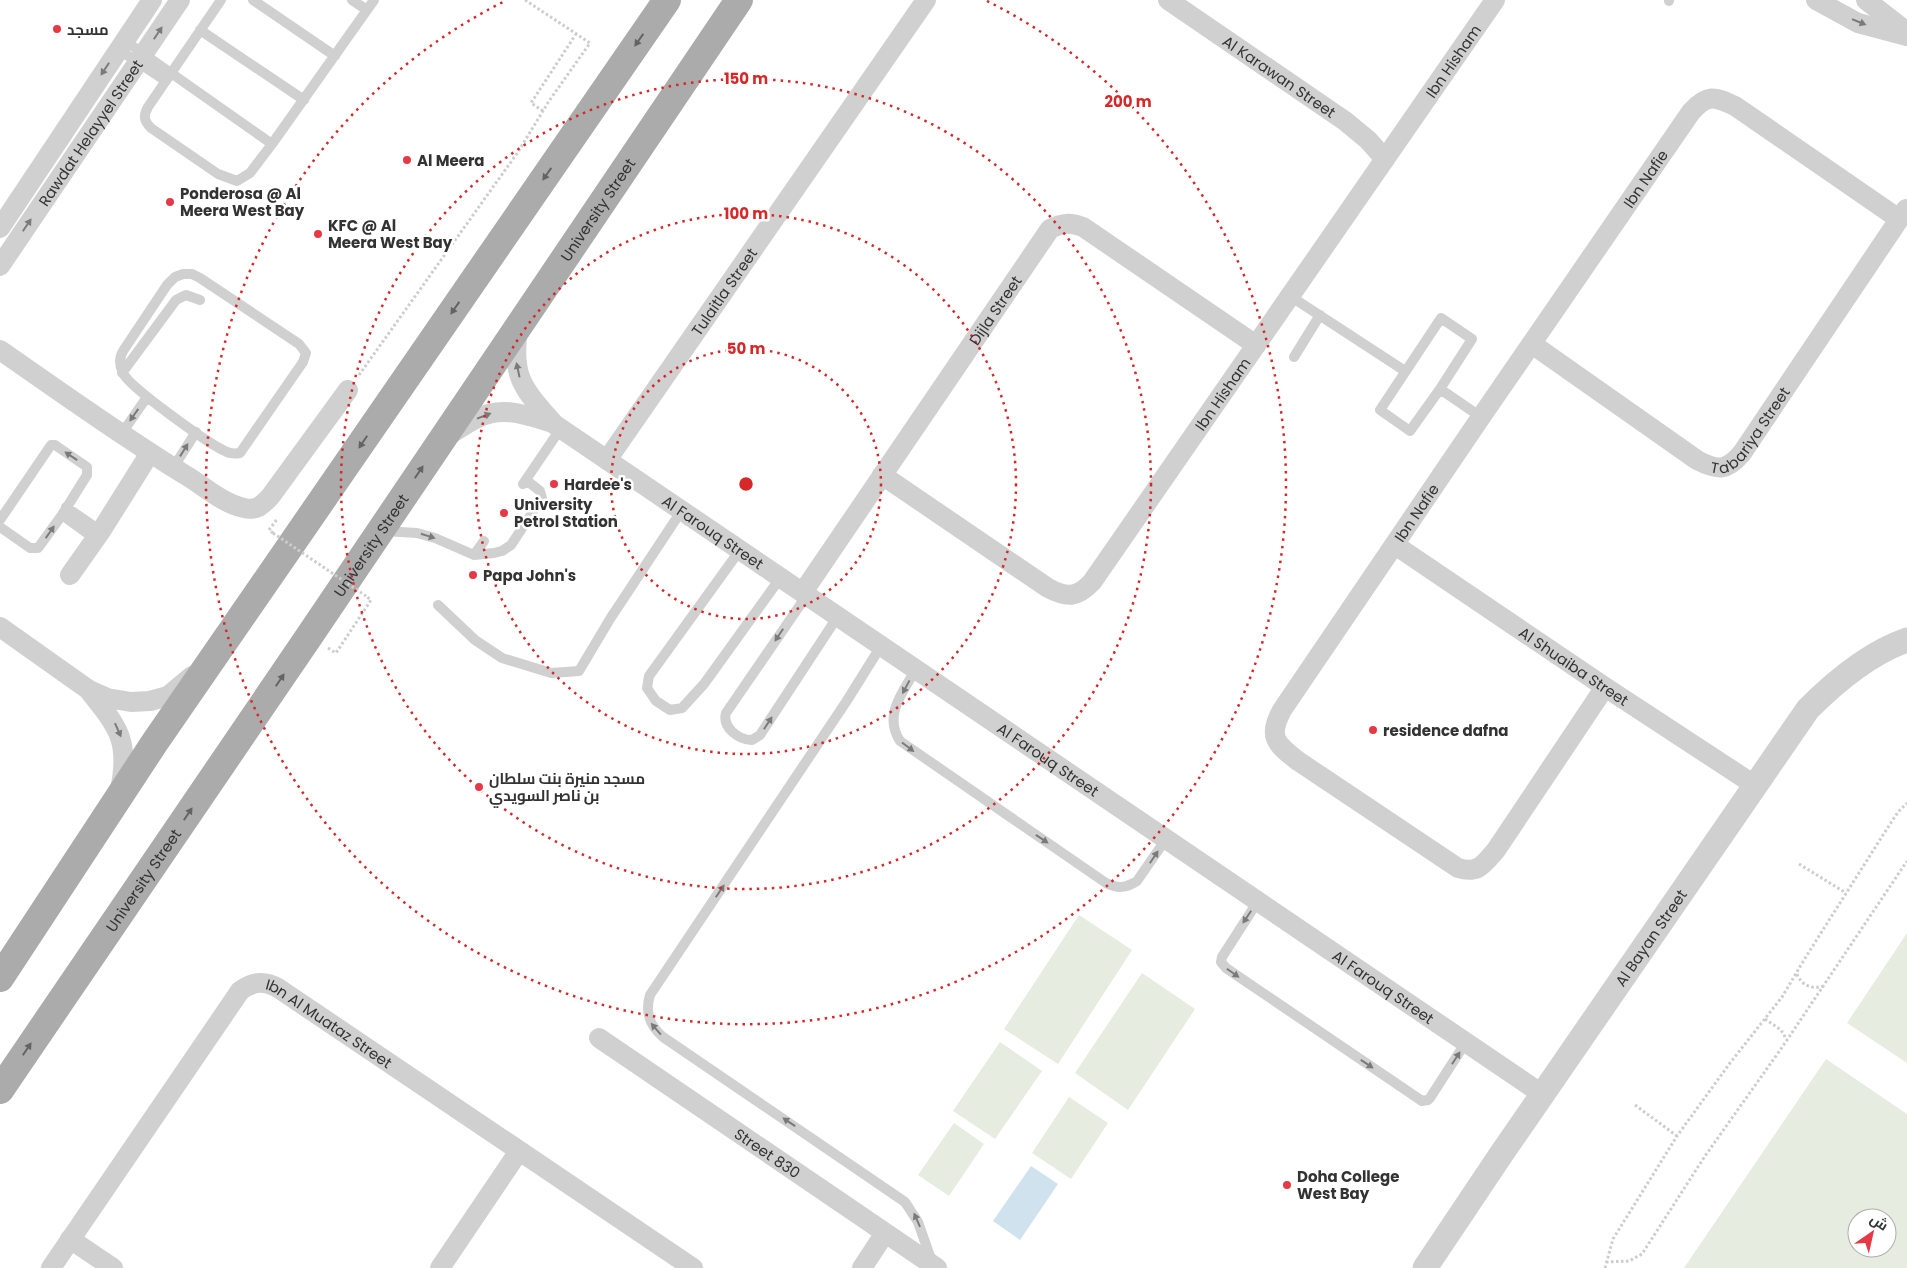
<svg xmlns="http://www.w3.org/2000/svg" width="1907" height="1268" viewBox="0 0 1907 1268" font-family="Poppins,Cairo,sans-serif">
  <rect width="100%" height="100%" fill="#fff"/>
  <path fill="#e6ecdf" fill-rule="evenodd" d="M1079,915L1132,950L1058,1064L1004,1029Z
    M1907,933V1063L1847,1023Z
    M1142,973L1195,1009L1128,1110L1075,1073Z
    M1000,1042L1042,1071L995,1139L953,1111Z
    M1826,1059L1907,1114V1268H1684ZM1857,1218H1887V1248H1857Z
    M1069,1097L1108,1123L1071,1179L1032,1153Z
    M954,1123L984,1144L949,1196L918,1175Z"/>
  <path fill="#cfe2ee" d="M1031,1166L1058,1184L1020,1240L993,1221Z"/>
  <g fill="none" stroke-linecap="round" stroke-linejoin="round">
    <path stroke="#cdcdcd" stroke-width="3" stroke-dasharray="2.5 2.5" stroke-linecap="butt" d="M543,111L531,103L576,34
      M359,375L518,152L549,101L590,43L525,0
      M273,533L269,530L278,518
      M328,648L336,653L371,600L366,596
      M1799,864L1846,893
      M1797,974C1801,985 1812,990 1824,986
      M1765,1019L1781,1030L1787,1040
      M1635,1105L1677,1136
      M1606,1262L1629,1261L1642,1254L1705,1156L1783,1046L1907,861
      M1605,1268L1613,1239L1677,1136L1730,1063L1782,997L1807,955L1883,835L1898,812L1907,803"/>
    <path stroke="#d0d0d0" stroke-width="10" d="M221,0L148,107C143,116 144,121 151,128L218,174L237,181L250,173L272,144L374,0
      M253,0L335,56
      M352,0L367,10
      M1669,1V0
      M200,30L304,100
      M124,40L272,144
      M118,49L166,81
      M183,274H192L200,278L299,344L306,353L303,362L240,453C234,454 230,454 225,451C209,444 129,387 123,373C119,365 119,358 123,351L167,285L175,277Z
      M1290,296L1405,371
      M1294,357L1320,315
      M122,373L176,300L186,295L200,300
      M1440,389L1410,431L1380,410L1441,318L1472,339L1440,389L1481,417
      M122,433L147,397
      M173,468L196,432
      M523,484L561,428
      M66,507L101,531
      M62,515L95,539
      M0,520L51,445H55L87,467V475L62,515L38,548H30L0,527
      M383,531L417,533L435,538L474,555L494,553L502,551L511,545L542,498L540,491L526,480
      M740,550L649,676L647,688L656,701L670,710L682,708L704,684L781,577
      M474,555L484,541
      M807,595L726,713C722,727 738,740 752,740L760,735L838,616
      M438,605L475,640L502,658L551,673L579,671L610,619L682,510
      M881,646L846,702L650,995C645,1012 649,1025 663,1037L905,1202L918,1222L932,1262
      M916,669C903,692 883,715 900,741L1106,883C1118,889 1126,888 1137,881L1166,839
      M1258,901L1222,957L1221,962L1226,968L1422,1101L1428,1100L1430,1098L1466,1042"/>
    <g stroke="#d0d0d0" stroke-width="20">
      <path id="s1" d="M1168,0L1345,121L1368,140L1385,159"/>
      <path d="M1816,0L1858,23L1907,36"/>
      <path d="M1866,0L1907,32"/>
      <path d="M0,228L152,0"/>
      <path id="s2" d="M0,266L180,0"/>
      <path id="s3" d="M518,328C511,378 523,388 554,424L1542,1094"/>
      <path id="s4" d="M1532,344L1697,460C1718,471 1727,471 1742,453L1906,209"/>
      <path d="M0,350C62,393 123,437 187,476C205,487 224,504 244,508C257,511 262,505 270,497L348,390"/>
      <path d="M447,436C458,430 467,423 478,418C503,405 529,416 553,423"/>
      <path id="s5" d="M607,460L926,0"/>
      <path id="s6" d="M882,475L1048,588C1067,598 1077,598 1092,582L1495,0"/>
      <path id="s7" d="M1395,545L1605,687L1756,786"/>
      <path d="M70,575L101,531L150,453"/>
      <path id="s8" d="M803,592L1050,229C1062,223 1070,222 1083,227L1256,345"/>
      <path d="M0,627L89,690L107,698L131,702L150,701L168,696L192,676"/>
      <path id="s9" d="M1605,687L1496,850C1483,865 1478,874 1458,868L1298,761C1275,743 1268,737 1282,710L1481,417L1691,112C1707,94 1714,96 1735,106L1899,219"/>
      <path d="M90,692C119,728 130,742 120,790"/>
      <path id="s10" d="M599,1038L937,1268"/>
      <path d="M70,1239L113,1268"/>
      <path id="s11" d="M51,1268L240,991C253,981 264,980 278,988L693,1268"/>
      <path d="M440,1268L519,1151"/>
      <path d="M862,1268L885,1233"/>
    </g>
    <path stroke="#d0d0d0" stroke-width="25" id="s12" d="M1425,1268L1500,1156L1808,709C1836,681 1869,653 1907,640"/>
    <g stroke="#ababab" stroke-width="28">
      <path d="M0,978L155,742L667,0"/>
      <path id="s13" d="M0,1090L310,635L739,0"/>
    </g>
    <path stroke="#cdcdcd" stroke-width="3" stroke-dasharray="2.5 2.5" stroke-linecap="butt" d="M273,533L366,596"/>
  </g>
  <defs><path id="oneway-solid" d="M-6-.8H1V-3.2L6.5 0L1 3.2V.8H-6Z" transform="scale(1.25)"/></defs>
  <g fill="#7a7a7a">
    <use href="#oneway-solid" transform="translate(1859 22) rotate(22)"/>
    <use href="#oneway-solid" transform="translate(158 33) rotate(-56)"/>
    <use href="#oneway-solid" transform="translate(105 69) rotate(123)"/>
    <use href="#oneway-solid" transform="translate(27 225) rotate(-56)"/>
    <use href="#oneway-solid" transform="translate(518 370) rotate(-102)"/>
    <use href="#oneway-solid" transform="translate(134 415) rotate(125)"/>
    <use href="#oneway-solid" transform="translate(484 416) rotate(-21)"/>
    <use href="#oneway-solid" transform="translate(184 450) rotate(-58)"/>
    <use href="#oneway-solid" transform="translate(71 456) rotate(-146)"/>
    <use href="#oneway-solid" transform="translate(50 532) rotate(-55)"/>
    <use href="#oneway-solid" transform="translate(428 536) rotate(18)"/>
    <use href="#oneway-solid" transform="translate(779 635) rotate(124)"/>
    <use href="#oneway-solid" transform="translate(906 687) rotate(118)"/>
    <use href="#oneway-solid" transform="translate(768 723) rotate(-57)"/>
    <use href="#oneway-solid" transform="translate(118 730) rotate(66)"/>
    <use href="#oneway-solid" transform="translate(908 747) rotate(37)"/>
    <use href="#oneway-solid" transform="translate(1042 839) rotate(34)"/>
    <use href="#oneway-solid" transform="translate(1154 857) rotate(-56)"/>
    <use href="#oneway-solid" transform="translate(720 891) rotate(-56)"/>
    <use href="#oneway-solid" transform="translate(1247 917) rotate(124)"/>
    <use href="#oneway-solid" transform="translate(1233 973) rotate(35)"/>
    <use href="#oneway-solid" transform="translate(656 1029) rotate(-131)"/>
    <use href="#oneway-solid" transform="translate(1456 1058) rotate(-57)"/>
    <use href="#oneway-solid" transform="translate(1367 1064) rotate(34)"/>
    <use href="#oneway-solid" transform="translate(789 1122) rotate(-146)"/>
    <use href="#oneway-solid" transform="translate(917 1220) rotate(-114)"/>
  </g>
  <g fill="#636363">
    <use href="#oneway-solid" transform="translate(639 40) rotate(125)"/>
    <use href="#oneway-solid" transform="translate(547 174) rotate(125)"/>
    <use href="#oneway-solid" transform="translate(455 308) rotate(125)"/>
    <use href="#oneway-solid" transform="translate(363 442) rotate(124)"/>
    <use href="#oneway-solid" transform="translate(419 472) rotate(-56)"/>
    <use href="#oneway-solid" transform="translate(280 680) rotate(-56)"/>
    <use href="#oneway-solid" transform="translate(188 814) rotate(-56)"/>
    <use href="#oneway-solid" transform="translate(27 1049) rotate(-56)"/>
  </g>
  <g fill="none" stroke="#d62828" stroke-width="2.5" stroke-dasharray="2.5 5">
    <circle cx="746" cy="484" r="135"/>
    <circle cx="746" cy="484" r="270"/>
    <circle cx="746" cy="484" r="405"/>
    <path d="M987 1A540 540 0 1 1 505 1"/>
  </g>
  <g fill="#e63946" stroke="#fff" stroke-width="2">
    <circle cx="57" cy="29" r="5"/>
    <circle cx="407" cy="160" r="5"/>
    <circle cx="170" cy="202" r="5"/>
    <circle cx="318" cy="234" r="5"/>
    <circle cx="554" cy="484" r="5"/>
    <circle cx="504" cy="513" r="5"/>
    <circle cx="473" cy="575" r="5"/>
    <circle cx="1373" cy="730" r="5"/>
    <circle cx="479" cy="787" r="5"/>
    <circle cx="1287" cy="1185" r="5"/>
  </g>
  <g text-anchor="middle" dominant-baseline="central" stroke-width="5" stroke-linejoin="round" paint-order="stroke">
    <g font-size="15" font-weight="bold" fill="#333" stroke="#fff" text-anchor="start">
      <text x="67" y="29">مسجد</text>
      <text x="417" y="160">Al Meera</text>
      <text x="180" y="193">Ponderosa @ Al<tspan x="180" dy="17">Meera West Bay</tspan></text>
      <text x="328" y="225">KFC @ Al<tspan x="328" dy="17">Meera West Bay</tspan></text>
      <text x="564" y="484">Hardee's</text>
      <text x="514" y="504">University<tspan x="514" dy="17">Petrol Station</tspan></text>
      <text x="483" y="575">Papa John's</text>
      <text x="1383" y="730">residence dafna</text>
      <text x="489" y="778">مسجد منيرة بنت سلطان<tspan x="489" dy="17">بن ناصر السويدي</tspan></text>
      <text x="1297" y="1176">Doha College<tspan x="1297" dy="17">West Bay</tspan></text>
    </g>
    <g font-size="15" fill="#333" stroke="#fff">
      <text stroke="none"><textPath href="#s6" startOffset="884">Ibn Hisham</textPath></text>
      <text stroke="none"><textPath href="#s1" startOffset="135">Al Karawan Street</textPath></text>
      <text stroke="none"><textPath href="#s2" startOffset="161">Rawdat Helayyel Street</textPath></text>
      <text stroke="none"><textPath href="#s9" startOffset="1140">Ibn Nafie</textPath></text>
      <text stroke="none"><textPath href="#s13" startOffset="1064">University Street</textPath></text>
      <text stroke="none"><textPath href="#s5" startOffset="205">Tulaitla Street</textPath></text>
      <text stroke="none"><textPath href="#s8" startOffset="341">Dijla Street</textPath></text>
      <text stroke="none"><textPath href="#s6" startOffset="479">Ibn Hisham</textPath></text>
      <text stroke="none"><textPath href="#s4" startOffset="274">Tabariya Street</textPath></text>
      <text stroke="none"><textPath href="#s9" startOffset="735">Ibn Nafie</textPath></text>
      <text stroke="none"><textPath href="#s3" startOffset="300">Al Farouq Street</textPath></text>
      <text stroke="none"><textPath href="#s13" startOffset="659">University Street</textPath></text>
      <text stroke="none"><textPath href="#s7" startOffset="216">Al Shuaiba Street</textPath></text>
      <text stroke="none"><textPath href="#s3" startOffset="705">Al Farouq Street</textPath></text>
      <text stroke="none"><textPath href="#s13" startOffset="254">University Street</textPath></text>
      <text stroke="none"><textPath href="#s12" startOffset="400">Al Bayan Street</textPath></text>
      <text stroke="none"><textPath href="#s3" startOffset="1110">Al Farouq Street</textPath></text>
      <text stroke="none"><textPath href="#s11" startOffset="438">Ibn Al Muataz Street</textPath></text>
      <text stroke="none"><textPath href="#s10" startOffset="204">Street 830</textPath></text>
    </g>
  </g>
  <circle cx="746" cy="484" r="8" fill="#d62828" stroke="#fff" stroke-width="2.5"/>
  <g font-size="15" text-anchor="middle" font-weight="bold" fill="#d62828" stroke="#fff" stroke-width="5" stroke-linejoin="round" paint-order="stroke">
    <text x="746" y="84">150 m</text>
    <text x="1128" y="107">200 m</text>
    <text x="746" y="219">100 m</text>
    <text x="746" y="354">50 m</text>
  </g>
  <g transform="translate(1872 1233) rotate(34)"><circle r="24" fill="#ffffff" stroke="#adadad"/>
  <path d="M0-4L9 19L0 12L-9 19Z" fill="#e63946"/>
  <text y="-8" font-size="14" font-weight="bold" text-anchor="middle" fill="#333333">ش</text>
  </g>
</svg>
